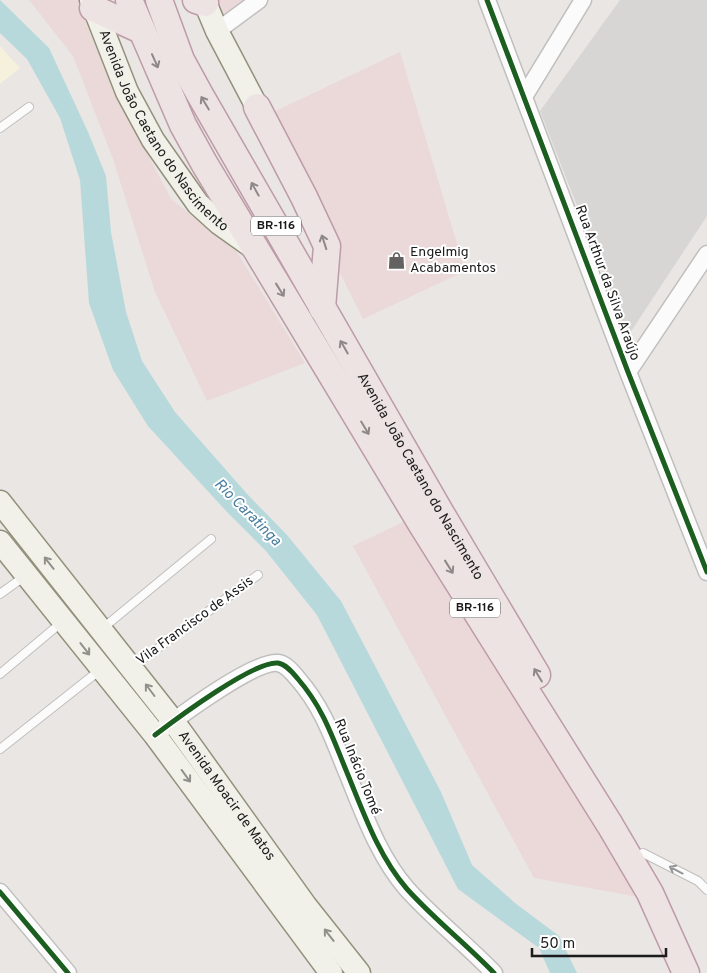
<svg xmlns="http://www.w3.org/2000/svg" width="707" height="973" viewBox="0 0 707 973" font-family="Overpass,sans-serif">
  <rect width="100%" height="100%" fill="#e9e6e3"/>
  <path fill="#d8d6d5" d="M620,0H707V216L628,336L540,111Z"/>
  <path fill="#ebd9d9" d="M29,0H81L85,20L110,82L171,199L237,252L305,363L207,401L155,292L113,159L73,56Z
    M211,0H244L216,19Z
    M400,52L465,271L363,319L263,117Z
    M405,521L644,898L534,878L353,546Z"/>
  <path fill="#f5f1dc" d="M0,46L20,68L0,84Z"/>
  <path fill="#b7d9dc" d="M0,0L49,48L88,132L106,176L111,232L126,312L142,361L175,412L248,495L287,535L341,601L441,792L472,865L515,903L559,936L577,973H550L539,948L458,889L317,615L266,551L227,512L148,426L113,370L89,303L80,180L60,118L27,59L0,33Z"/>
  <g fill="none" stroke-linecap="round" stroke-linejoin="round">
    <defs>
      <path id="service" d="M0,128L29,107
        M0,594L25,576
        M103,628L211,539
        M132,667L258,575
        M0,674L62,622
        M0,749L100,670
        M643,853L698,881L707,890"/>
      <path id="minor" d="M487,0L628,372L707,572
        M217,31L259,0
        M525,95L583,0
        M628,372L707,254
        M164,728C184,713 256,660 278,663C286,664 293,673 298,679C324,709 333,739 348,775C364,814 379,857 407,889C434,919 466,944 494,973
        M0,892L68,973"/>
      <g id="secondary">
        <path id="s1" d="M91,0L127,92L153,140L198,204L219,223L254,248"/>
        <path d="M204,0L217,31L257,107"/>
        <path id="s2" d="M0,502L173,721L305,905L359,973"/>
        <path d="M0,542L155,735L331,973"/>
      </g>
      <g id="trunk">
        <path d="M129,0L183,125L204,163L422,525L610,825L650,893L686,973"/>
        <path id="s3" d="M159,0L181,60L199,93L439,510L537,675"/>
        <path d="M196,0L205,3"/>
        <path d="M93,8L141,30"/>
        <path d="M257,107L304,197L327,246L322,308"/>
      </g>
    </defs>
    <use href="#service" stroke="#c0bfbe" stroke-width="10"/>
    <use href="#minor" stroke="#c0bfbe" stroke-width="19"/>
    <use href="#secondary" stroke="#92917c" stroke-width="25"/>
    <use href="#trunk" stroke="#bd9ba9" stroke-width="29"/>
    <use href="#service" stroke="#fcfbfb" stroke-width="8"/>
    <use href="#minor" stroke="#fcfbfb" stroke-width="16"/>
    <use href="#secondary" stroke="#f2f1e9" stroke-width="22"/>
    <use href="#trunk" stroke="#ece3e2" stroke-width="26"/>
    <defs>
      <path id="cycleway" d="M487,0L628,372L707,572
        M155,735C176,719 255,660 278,663C286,664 293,673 298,679C324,709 333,739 348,775C364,814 379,857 407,889C434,919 466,944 494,973
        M0,892L68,973"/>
    </defs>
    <use href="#cycleway" stroke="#fff" stroke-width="8"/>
    <use href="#cycleway" stroke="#1b5e20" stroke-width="5"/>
  </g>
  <defs><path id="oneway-shaft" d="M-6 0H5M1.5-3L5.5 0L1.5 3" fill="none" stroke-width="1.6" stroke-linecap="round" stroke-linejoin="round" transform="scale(1.25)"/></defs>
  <g stroke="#8e8988">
    <use href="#oneway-shaft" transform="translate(155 61) rotate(66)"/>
    <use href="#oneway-shaft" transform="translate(205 103) rotate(-121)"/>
    <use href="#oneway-shaft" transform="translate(255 189) rotate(-119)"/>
    <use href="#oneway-shaft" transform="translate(324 242) rotate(-108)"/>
    <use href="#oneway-shaft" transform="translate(280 290) rotate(58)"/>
    <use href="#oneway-shaft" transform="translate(344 347) rotate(-120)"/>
    <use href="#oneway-shaft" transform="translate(365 428) rotate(59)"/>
    <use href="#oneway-shaft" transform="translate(449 567) rotate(58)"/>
    <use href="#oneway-shaft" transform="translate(538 675) rotate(-121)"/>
  </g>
  <g stroke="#91918c">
    <use href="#oneway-shaft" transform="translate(49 563) rotate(-128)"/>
    <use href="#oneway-shaft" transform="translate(85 649) rotate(52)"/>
    <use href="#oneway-shaft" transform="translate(150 690) rotate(-127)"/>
    <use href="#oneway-shaft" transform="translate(186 776) rotate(54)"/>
    <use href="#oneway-shaft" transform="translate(329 935) rotate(-128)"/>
  </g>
  <use stroke="#979696" href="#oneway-shaft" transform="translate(676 870) rotate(-152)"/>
  <defs>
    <symbol id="shop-bare" viewBox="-9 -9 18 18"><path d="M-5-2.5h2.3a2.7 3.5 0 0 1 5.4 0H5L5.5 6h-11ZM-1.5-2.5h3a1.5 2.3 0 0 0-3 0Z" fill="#636261" stroke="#fff" stroke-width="2.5" paint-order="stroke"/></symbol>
  </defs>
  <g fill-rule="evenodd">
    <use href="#shop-bare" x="384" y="248" width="25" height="25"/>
  </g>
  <g text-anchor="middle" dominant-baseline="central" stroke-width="4" stroke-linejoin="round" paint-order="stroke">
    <g fill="#fff" stroke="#5f5f5f" stroke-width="1">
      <rect x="251" y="216.5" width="50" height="19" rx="4"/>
      <rect x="450" y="598.5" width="50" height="19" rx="4"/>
    </g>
    <g font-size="12" font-weight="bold" fill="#1b1b1b">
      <text x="276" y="226">BR-116</text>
      <text x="475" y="608">BR-116</text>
    </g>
    <g font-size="14" fill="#1b1b1b" stroke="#fff">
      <text stroke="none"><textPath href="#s1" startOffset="151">Avenida João Caetano do Nascimento</textPath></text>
      <text transform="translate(607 283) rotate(70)">Rua Arthur da Silva Araújo</text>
      <text stroke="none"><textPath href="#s3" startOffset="544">Avenida João Caetano do Nascimento</textPath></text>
      <text transform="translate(195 621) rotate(-36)">Vila Francisco de Assis</text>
      <text transform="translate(357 767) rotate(68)">Rua Inácio Tomé</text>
      <text stroke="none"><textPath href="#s2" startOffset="371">Avenida Moacir de Matos</textPath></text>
    </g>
    <g font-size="14" fill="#1b1b1b" stroke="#fff" text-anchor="start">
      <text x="410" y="252">Engelmig<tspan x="410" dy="16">Acabamentos</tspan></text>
    </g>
    <g font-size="15" font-style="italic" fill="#487c9f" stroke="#fff">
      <text transform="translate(247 513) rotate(45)">Rio Caratinga</text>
    </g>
  </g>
  <path d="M532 948v8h134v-8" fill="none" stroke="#1b1b1b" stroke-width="2.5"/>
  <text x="540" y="948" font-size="15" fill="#1b1b1b" stroke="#ffffff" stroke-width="4" paint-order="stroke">50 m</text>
</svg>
